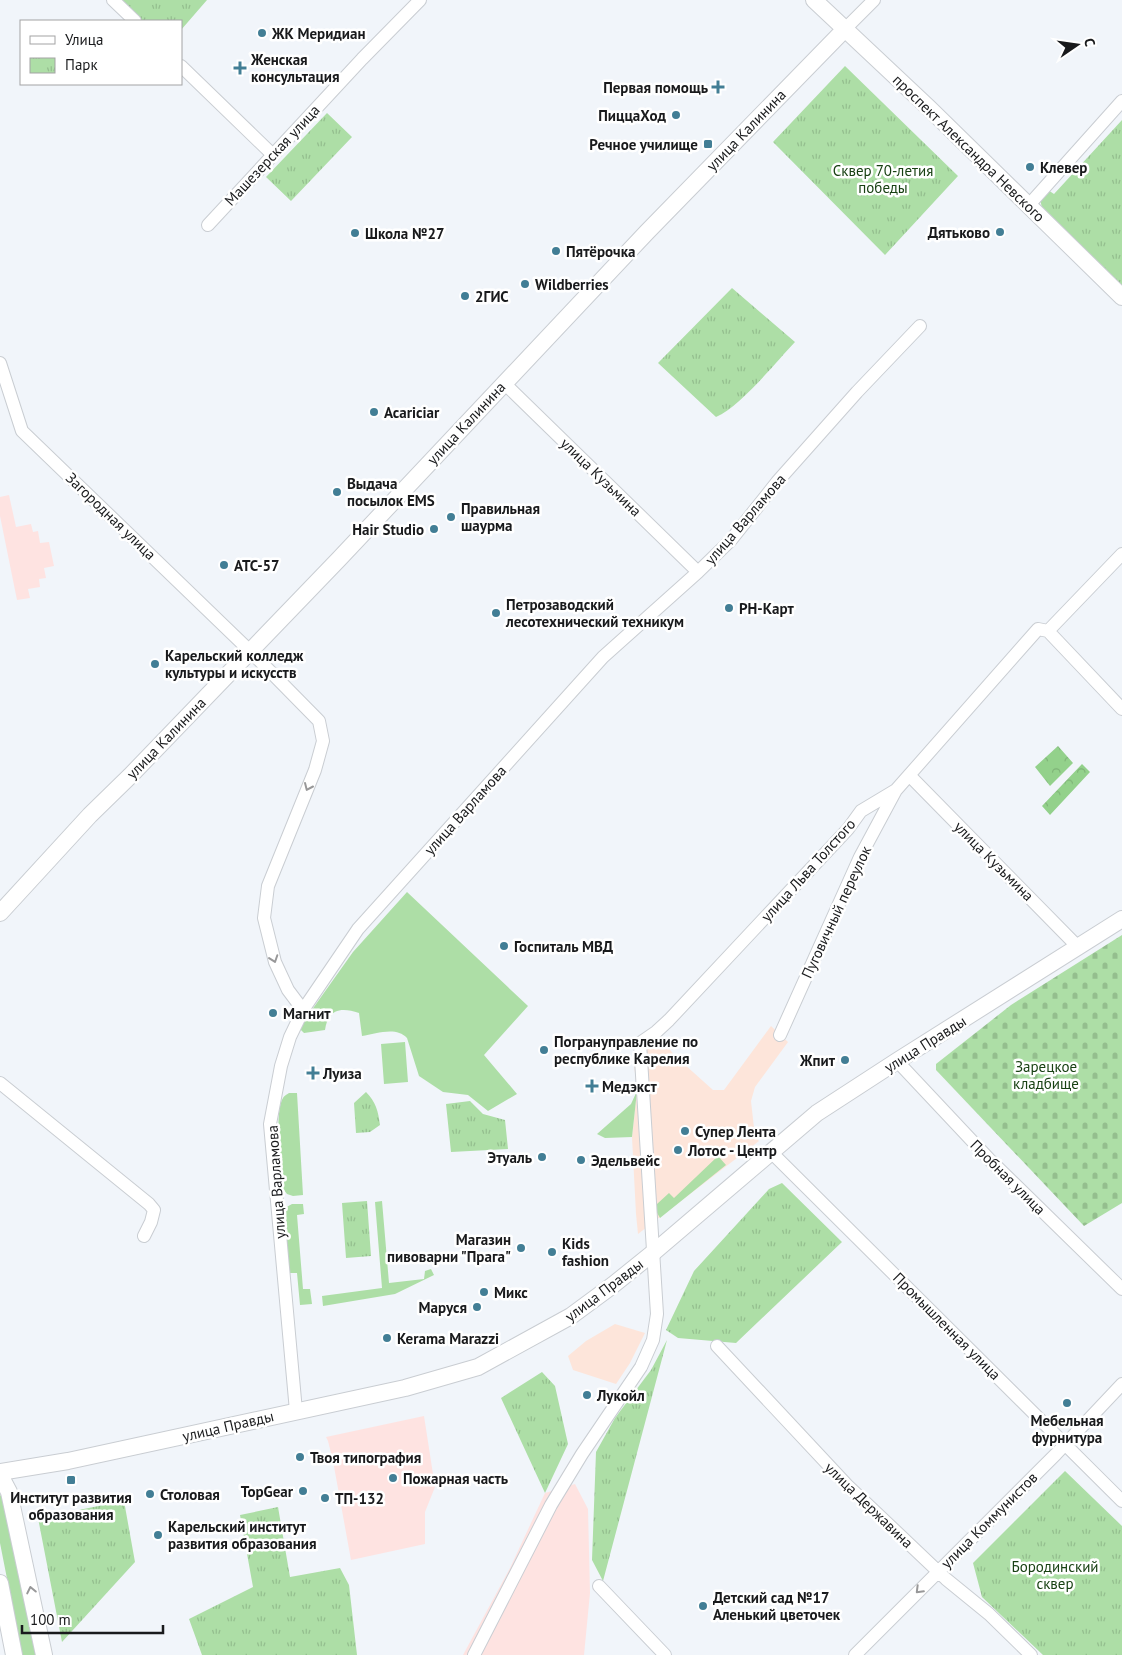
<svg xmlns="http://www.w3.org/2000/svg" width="1122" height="1655" viewBox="0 0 1122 1655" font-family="'PT Sans',sans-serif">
  <defs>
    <pattern id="forest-crowns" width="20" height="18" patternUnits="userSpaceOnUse" patternTransform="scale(1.25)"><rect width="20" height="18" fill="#93d18b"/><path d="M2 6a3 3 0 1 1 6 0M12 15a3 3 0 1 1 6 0" fill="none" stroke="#7eb377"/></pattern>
    <pattern id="cemetery-stones" width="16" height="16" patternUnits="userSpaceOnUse" patternTransform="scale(1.25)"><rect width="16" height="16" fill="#addea6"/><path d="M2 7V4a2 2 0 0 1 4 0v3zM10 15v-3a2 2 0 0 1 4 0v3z" fill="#94be8e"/></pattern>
    <pattern id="park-tufts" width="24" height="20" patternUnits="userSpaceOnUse" patternTransform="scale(1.25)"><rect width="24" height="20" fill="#addea6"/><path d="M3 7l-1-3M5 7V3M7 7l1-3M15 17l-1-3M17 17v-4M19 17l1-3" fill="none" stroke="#94be8e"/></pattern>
  </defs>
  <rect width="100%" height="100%" fill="#f1f5fa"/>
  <path fill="#fde5da" d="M771,1026L788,1042L755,1087L751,1101L755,1137L759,1141L638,1234L636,1214L632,1137L637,1091L633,1056L646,1051L659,1035L674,1055L713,1090H724Z
    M615,1324L645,1333L630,1363L616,1384L573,1370L568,1356L586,1341Z"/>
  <path fill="#fee3e1" d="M9,495L16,527L31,524L33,532L38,531L40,543L49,542L54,566L44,568L46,578L39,579L40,587L28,589L30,598L17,600L0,516V497Z
    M424,1416L435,1487L425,1512V1544L351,1560L333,1461L328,1441L326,1437Z
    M575,1484L588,1509L590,1593L584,1655H463L510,1568L545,1493Z"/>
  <path fill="#addea6" d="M407,892L528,1006L484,1055L517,1094L488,1111L468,1095L443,1092L419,1076L407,1038C396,1026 376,1034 362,1036L359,1013C341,1007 328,1009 325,1030L304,1033L299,1028L353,952Z
    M405,1042L408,1082L384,1084L381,1044Z
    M637,1091L632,1137L605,1138L597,1134L631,1104Z
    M289,1093H297L303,1195L293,1196L287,1194L281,1186C281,1167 274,1112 283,1098C285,1095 286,1095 289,1093Z
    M718,1156L726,1165L660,1218L656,1211L657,1204L669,1193L674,1198Z
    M382,1201L389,1283L424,1279L425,1271L431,1269L434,1275L395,1294L323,1306L322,1296L382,1288L375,1202Z
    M292,1204H303L304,1214L297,1215L303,1289H310L312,1304L300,1305L297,1273H289L283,1209Z
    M0,1495L5,1499L37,1655H22L0,1543Z"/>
  <path fill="url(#forest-crowns)" d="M1058,746L1073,763L1050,786L1035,767Z
    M1082,764L1090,772L1050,815L1042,806Z"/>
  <path fill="url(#cemetery-stones)" d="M1122,935V1203L1084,1226L936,1070V1064L1011,1005Z"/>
  <path fill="url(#park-tufts)" d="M121,0H207L181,30V21H142Z
    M845,66L958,176L885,255L773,142Z
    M327,113L352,137L291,201L266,177Z
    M1122,120V286L1042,208L1040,199L1048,190L1054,194Z
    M732,288L795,342C775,363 741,406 716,417L658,363Z
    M366,1092C376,1102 378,1111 380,1125L370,1132L356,1133L354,1103Z
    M470,1101L483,1114L505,1120L508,1149L451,1152L446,1104Z
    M782,1183L842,1242L736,1343L678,1338L666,1330L694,1271L769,1189Z
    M367,1201L371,1256L346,1258L342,1203Z
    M667,1340L603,1581L592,1560L596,1452L615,1418L651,1370Z
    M542,1372L555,1386L568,1444L545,1493L501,1398Z
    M1065,1471L1122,1526V1655H1043L982,1597L973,1563Z
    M124,1501L135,1562L62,1642L38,1518Z
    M278,1507L290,1577L340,1568L349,1585L357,1655H202L189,1619L253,1587L240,1515Z"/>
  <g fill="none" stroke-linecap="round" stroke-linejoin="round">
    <defs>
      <path id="minor" d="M113,0L135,21
        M845,29L874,0
        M181,66L273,155
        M1028,206L1122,101
        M208,225L362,59L420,0
        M0,363L22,431L250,651L319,721L323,741L315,770L268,886L264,918L275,962L288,990L303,1010
        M504,383L698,572
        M1048,631L1122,709
        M909,775L1079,948
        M780,1035L860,857L896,790
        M897,1061L990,1160L1122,1289
        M0,1083L149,1204L154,1210L151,1222L144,1236
        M771,1152L1122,1501
        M717,1346L847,1485L946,1579L989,1614L1031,1655
        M296,1411L270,1124L281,1066L290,1037L303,1010L358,929L603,657L698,572L731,540L777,482L857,392L920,326
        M599,1586L665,1655
        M474,1655L551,1505L582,1454L641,1367L653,1340L657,1314L640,1043L656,1032L669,1020L848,829L861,811L896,790L1038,629L1048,631L1122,554
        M855,1655L1056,1454L1122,1384"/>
      <path id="major" d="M814,0L929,108L1122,297
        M0,913L90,815L130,776L339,559L647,232L845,29
        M0,1472L68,1461L405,1388L478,1367L571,1316L613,1285L654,1252L817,1113L897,1061L1122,919
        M0,1475L9,1492L44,1655
        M0,1583L14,1655"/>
    </defs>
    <use href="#minor" stroke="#c9cdd2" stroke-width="14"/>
    <use href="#major" stroke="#c9cdd2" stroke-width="18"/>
    <use href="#minor" stroke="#fff" stroke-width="12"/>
    <use href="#major" stroke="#fff" stroke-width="16"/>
  </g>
  <defs><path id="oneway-chevron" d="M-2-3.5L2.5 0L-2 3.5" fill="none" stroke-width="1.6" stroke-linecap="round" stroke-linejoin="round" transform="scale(1.25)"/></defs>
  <g stroke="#989899">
    <use href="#oneway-chevron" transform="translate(308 787) rotate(114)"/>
    <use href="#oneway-chevron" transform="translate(274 959) rotate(71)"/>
    <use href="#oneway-chevron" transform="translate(31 1590) rotate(-102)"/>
    <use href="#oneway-chevron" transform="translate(919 1590) rotate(135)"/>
  </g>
  <g fill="#427e95" stroke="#fff" stroke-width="2">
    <circle cx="262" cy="33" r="5"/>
    <path d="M237.5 60.5h5v5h5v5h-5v5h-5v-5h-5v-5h5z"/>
    <path d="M715.5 79.5h5v5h5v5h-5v5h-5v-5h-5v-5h5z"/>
    <circle cx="676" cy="115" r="5"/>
    <rect x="703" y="139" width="10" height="10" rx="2.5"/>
    <circle cx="1030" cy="167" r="5"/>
    <circle cx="1000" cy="232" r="5"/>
    <circle cx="355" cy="233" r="5"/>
    <circle cx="556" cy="251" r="5"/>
    <circle cx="525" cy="284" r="5"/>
    <circle cx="465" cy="296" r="5"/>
    <circle cx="374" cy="412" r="5"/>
    <circle cx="337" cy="492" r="5"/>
    <circle cx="451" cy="517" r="5"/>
    <circle cx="434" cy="529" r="5"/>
    <circle cx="224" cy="565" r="5"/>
    <circle cx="729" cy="608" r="5"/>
    <circle cx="496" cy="613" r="5"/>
    <circle cx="155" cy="664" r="5"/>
    <circle cx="504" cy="946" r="5"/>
    <circle cx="273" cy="1013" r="5"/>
    <circle cx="544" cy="1050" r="5"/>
    <circle cx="845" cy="1060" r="5"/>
    <path d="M310.5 1065.5h5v5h5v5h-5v5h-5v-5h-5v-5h5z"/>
    <path d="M589.5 1078.5h5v5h5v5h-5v5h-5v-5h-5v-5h5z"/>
    <circle cx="685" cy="1131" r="5"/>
    <circle cx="678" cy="1150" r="5"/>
    <circle cx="542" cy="1157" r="5"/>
    <circle cx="581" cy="1160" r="5"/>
    <circle cx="521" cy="1248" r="5"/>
    <circle cx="552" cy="1252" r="5"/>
    <circle cx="484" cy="1292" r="5"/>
    <circle cx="477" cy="1307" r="5"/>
    <circle cx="387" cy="1338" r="5"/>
    <circle cx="587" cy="1395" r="5"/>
    <circle cx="1067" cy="1403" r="5"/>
    <circle cx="300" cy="1457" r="5"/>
    <circle cx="393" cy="1478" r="5"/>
    <rect x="66" y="1475" width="10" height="10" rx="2.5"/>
    <circle cx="303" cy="1491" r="5"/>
    <circle cx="150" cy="1494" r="5"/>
    <circle cx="325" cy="1498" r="5"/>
    <circle cx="158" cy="1535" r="5"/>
    <circle cx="703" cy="1606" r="5"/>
  </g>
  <g text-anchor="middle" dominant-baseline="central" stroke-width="5" stroke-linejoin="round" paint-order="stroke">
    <g font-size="15" font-weight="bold" fill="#191a1c" stroke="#fff" text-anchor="start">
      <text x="272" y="33">ЖК Меридиан</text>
      <text x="251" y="59">Женская<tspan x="251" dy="17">консультация</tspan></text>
      <text x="708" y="87" text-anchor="end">Первая помощь</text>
      <text x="666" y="115" text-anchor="end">ПиццаХод</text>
      <text x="698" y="144" text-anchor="end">Речное училище</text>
      <text x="1040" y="167">Клевер</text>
      <text x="990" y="232" text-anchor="end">Дятьково</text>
      <text x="365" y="233">Школа №27</text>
      <text x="566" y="251">Пятёрочка</text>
      <text x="535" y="284">Wildberries</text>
      <text x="475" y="296">2ГИС</text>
      <text x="384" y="412">Acariciar</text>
      <text x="347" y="483">Выдача<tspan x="347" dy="17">посылок EMS</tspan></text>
      <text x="461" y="508">Правильная<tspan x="461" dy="17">шаурма</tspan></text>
      <text x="424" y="529" text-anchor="end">Hair Studio</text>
      <text x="234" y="565">АТС-57</text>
      <text x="506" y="604">Петрозаводский<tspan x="506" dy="17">лесотехнический техникум</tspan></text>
      <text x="739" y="608">РН-Карт</text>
      <text x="165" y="655">Карельский колледж<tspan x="165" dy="17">культуры и искусств</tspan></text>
      <text x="514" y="946">Госпиталь МВД</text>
      <text x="283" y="1013">Магнит</text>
      <text x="554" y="1041">Погрануправление по<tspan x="554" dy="17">республике Карелия</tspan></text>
      <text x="835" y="1060" text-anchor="end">Жпит</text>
      <text x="323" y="1073">Луиза</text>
      <text x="602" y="1086">Медэкст</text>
      <text x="695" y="1131">Супер Лента</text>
      <text x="688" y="1150">Лотос - Центр</text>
      <text x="532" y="1157" text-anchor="end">Этуаль</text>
      <text x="591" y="1160">Эдельвейс</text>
      <text x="511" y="1239" text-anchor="end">Магазин<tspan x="511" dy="17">пивоварни "Прага"</tspan></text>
      <text x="562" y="1243">Kids<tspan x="562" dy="17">fashion</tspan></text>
      <text x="494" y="1292">Микс</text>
      <text x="467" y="1307" text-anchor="end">Маруся</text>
      <text x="397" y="1338">Kerama Marazzi</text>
      <text x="597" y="1395">Лукойл</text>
      <text x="1067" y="1420" text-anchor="middle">Мебельная<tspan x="1067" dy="17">фурнитура</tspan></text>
      <text x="310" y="1457">Твоя типография</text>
      <text x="403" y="1478">Пожарная часть</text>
      <text x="293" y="1491" text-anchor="end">TopGear</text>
      <text x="160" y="1494">Столовая</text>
      <text x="71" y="1497" text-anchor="middle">Институт развития<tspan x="71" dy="17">образования</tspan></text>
      <text x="335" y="1498">ТП-132</text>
      <text x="168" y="1526">Карельский институт<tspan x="168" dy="17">развития образования</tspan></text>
      <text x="713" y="1597">Детский сад №17<tspan x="713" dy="17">Аленький цветочек</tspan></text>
    </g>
    <g font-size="15" fill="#191a1c" stroke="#fff">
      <text transform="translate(746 130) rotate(-46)">улица Калинина</text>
      <text transform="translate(969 148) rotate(44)">проспект Александра Невского</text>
      <text transform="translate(272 155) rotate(-47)">Машезерская улица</text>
      <text transform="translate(466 423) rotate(-47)">улица Калинина</text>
      <text transform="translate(601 477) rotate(44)">улица Кузьмина</text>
      <text transform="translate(111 516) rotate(44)">Загородная улица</text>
      <text transform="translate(745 519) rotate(-49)">улица Варламова</text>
      <text transform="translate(166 738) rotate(-46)">улица Калинина</text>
      <text transform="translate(465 810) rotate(-48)">улица Варламова</text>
      <text transform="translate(994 861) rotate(45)">улица Кузьмина</text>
      <text transform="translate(808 870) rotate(-48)">улица Льва Толстого</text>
      <text transform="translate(836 912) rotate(-65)">Пуговичный переулок</text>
      <text transform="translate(925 1044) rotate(-32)">улица Правды</text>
      <text transform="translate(1008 1177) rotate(45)">Пробная улица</text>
      <text transform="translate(276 1182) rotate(-94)">улица Варламова</text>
      <text transform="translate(604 1290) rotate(-37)">улица Правды</text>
      <text transform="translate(947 1326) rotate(45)">Промышленная улица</text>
      <text transform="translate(228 1426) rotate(-13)">улица Правды</text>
      <text transform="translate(869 1505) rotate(44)">улица Державина</text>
      <text transform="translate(989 1520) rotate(-45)">улица Коммунистов</text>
    </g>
    <g font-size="15" fill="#184113" stroke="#fff">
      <text x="883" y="170">Сквер 70-летия<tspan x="883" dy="17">победы</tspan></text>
      <text x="1046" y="1066">Зарецкое<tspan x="1046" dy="17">кладбище</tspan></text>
      <text x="1055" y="1566">Бородинский<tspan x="1055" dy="17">сквер</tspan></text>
    </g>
  </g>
  <rect x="20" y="20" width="162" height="65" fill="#ffffff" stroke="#a3a3a4"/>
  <rect x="30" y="36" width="25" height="8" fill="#ffffff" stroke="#a3a3a4"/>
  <text x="65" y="45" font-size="15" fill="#191a1c">Улица</text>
  <rect x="30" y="58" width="25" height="15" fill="url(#park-tufts)" stroke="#a3a3a4"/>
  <text x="65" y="70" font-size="15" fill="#191a1c">Парк</text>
  <g transform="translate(1077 45) rotate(77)" stroke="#ffffff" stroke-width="4" paint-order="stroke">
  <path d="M0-4L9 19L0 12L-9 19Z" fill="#191a1c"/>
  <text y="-8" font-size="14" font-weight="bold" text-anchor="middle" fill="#191a1c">С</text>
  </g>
  <path d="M22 1625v8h141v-8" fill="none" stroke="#191a1c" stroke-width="2.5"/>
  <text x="30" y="1625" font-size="15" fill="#191a1c" stroke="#ffffff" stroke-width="4" paint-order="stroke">100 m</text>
</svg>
